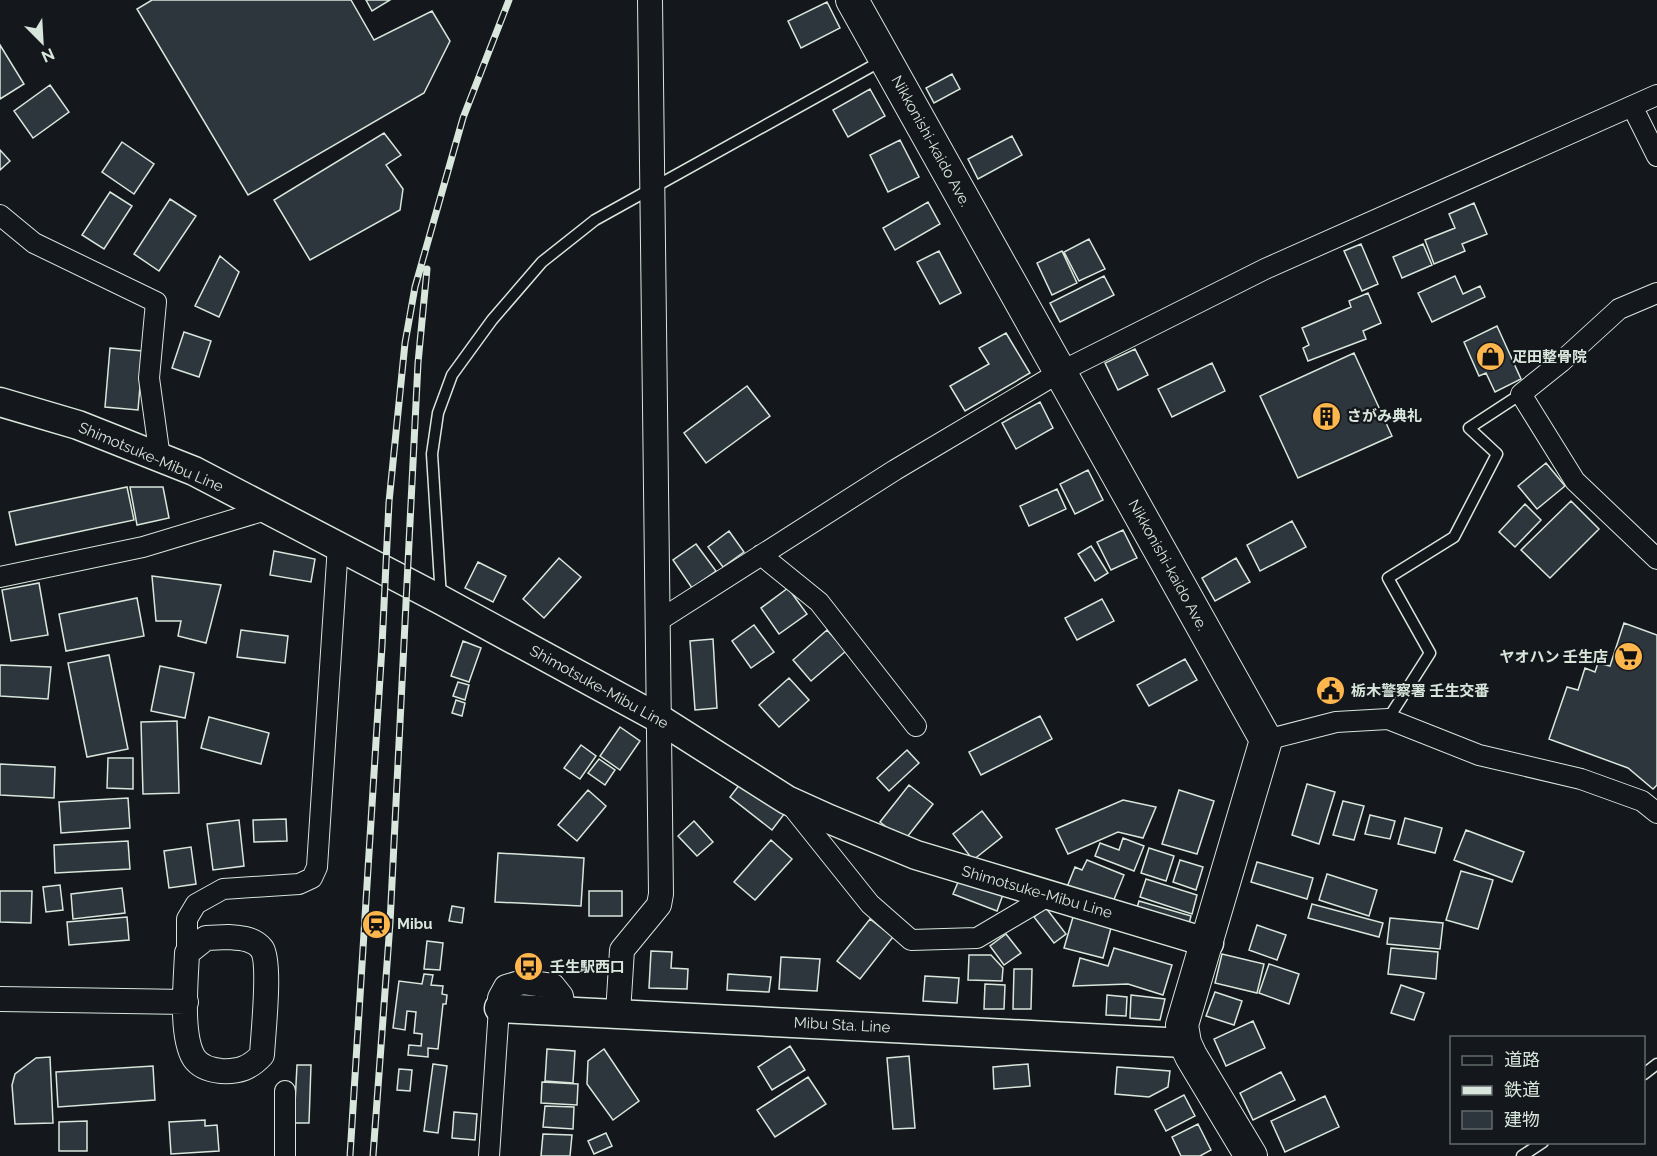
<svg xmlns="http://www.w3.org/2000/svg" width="1657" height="1156" viewBox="0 0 1657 1156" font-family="Raleway,'Noto Sans JP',sans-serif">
  <rect width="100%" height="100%" fill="#14181c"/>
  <path fill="#2c363c" stroke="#d8e6dc" stroke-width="1.5" d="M152,0H351L374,40L432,11L450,41L424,93L248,195L137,9Z
    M366,0H390L372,11Z
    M827,2L840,28L801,48L788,21Z
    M0,45L24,84L0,99Z
    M952,74L960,89L934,103L926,88Z
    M50,85L69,112L33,138L14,111Z
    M870,89L885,116L848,137L833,110Z
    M384,133L401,155L386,165L403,189L400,210L310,260L274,200Z
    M1012,136L1022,155L978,179L968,159Z
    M900,140L919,177L888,192L870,155Z
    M122,142L154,164L134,194L102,172Z
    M0,150L10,161L0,170Z
    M110,192L132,206L104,249L82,235Z
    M170,199L196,216L159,271L134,254Z
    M928,202L940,224L895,250L883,228Z
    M1474,203L1487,234L1462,244L1465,251L1434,264L1425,240L1455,228L1449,214Z
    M1089,239L1105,269L1079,281L1064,252Z
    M1361,244L1378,284L1362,291L1344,251Z
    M1423,244L1432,265L1402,278L1393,257Z
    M939,251L961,293L940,304L917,262Z
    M1062,251L1077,283L1052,295L1037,263Z
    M220,256L239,272L219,317L195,306Z
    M1104,276L1114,295L1060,322L1050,303Z
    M1455,276L1463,294L1480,286L1485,297L1432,322L1418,293Z
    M1368,293L1381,323L1363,331L1366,339L1308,361L1303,348L1309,345L1302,328L1351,307L1349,301Z
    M1497,326L1521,379L1495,392L1486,373L1479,376L1464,342Z
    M184,332L211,341L199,377L172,368Z
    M1006,333L1030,373L965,411L950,386L989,364L979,348Z
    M110,348L143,351L138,410L105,407Z
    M1135,349L1148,375L1118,390L1105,363Z
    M1354,353L1392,436L1298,478L1260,396Z
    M1212,363L1225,391L1172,417L1158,389Z
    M747,386L770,416L706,463L684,433Z
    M1040,402L1053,428L1016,449L1002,423Z
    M1546,463L1565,486L1537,509L1518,486Z
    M1088,470L1103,500L1075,514L1060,484Z
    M127,487L134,520L16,545L9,512Z
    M130,487H163L169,518L137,525Z
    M1057,489L1066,509L1029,526L1020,506Z
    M1571,501L1599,529L1550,578L1521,550Z
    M1525,504L1541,520L1515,547L1499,532Z
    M1292,521L1306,547L1260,571L1247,545Z
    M1123,530L1137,558L1111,570L1097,542Z
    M729,531L744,552L723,567L708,547Z
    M696,544L716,571L692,588L673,560Z
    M1091,546L1108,573L1095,581L1078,554Z
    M274,551L315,559L311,582L270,575Z
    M559,558L581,577L544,618L523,599Z
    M1236,558L1250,582L1215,601L1202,578Z
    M478,562L506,576L493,602L465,588Z
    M152,576L221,585L206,643L178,636L181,621H156Z
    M39,583L48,635L11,641L2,590Z
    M788,588L807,614L779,634L761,608Z
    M137,598L144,636L66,651L59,614Z
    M1102,599L1114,621L1077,640L1065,618Z
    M1624,623L1657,635V785L1653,789L1628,768L1549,739L1567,687L1578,690L1585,668L1595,672L1598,663L1610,666Z
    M754,625L774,652L751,668L732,641Z
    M241,630L288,636L285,663L237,657Z
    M827,630L846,651L811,681L793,660Z
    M713,639L717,708L695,710L690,641Z
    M463,641L481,648L469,682L451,676Z
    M109,655L128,749L87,757L68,663Z
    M1185,659L1197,680L1149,706L1137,685Z
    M0,665L51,667L48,699L0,696Z
    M160,666L194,673L185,718L151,711Z
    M789,678L809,700L779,727L759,705Z
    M458,682L469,685L465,700L453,696Z
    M456,700L465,703L462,716L452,713Z
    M1040,716L1052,739L981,775L969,752Z
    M209,717L269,733L261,764L201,748Z
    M177,721L179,793L143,794L141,722Z
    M620,727L640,741L620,770L600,756Z
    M581,745L596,756L580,779L564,768Z
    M907,750L919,763L889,791L877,778Z
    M108,758H133V789L107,788Z
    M599,759L615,770L605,785L588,773Z
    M0,764L55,767L54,798L0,795Z
    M743,780L785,813L772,830L730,797Z
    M1307,784L1335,792L1319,844L1292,835Z
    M909,785L933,804L904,841L880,822Z
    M588,790L606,806L577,841L558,825Z
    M1179,790L1214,801L1197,854L1162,844Z
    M128,798L130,828L61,833L59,802Z
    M1123,800L1156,807L1143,838L1118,832L1068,854L1056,829Z
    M1343,801L1364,806L1354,840L1333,835Z
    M982,811L1002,837L973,860L953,834Z
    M1370,815L1395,821L1390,839L1365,834Z
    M1405,818L1442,828L1435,853L1398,844Z
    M286,819L287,841L254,842L253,820Z
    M239,820L244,866L213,870L207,824Z
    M694,821L713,842L697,856L678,836Z
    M1466,830L1524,852L1512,882L1454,860Z
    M1123,838L1144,846L1134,871L1095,856L1100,843L1119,850Z
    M771,840L792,859L755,900L734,882Z
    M128,841L130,869L55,873L54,845Z
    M191,847L196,884L169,888L164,851Z
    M1149,848L1174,856L1166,881L1141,873Z
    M498,853L584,858L581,906L495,902Z
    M1087,860L1124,875L1113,902L1065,892L1075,867L1082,870Z
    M1180,860L1203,867L1196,890L1173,882Z
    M1257,862L1313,878L1307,899L1251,882Z
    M1461,871L1493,880L1478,929L1446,920Z
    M962,873L1005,889L997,911L953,894Z
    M1327,874L1377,890L1369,916L1319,900Z
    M1146,879L1197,895L1192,914L1140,897Z
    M60,885L63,910L46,912L43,887Z
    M122,888L125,913L73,919L71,894Z
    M0,891H32L31,923L0,922Z
    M589,891H622V916H589Z
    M1139,901L1191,916L1187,932L1134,917Z
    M1312,904L1383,923L1379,937L1308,918Z
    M452,906L464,908L462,923L449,921Z
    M1046,908L1066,934L1054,943L1034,917Z
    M127,917L129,940L69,945L67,922Z
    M1073,917L1111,928L1103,958L1064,948Z
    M1390,918L1443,923L1440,949L1387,944Z
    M870,919L893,937L860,979L837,961Z
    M1257,925L1286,935L1277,960L1249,950Z
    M1006,934L1021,953L1004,965L990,946Z
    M427,941L443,943L440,970L424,969Z
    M1114,948L1172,965L1163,995L1128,984L1073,986L1080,958L1108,966Z
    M1391,948L1438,952L1436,979L1388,974Z
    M651,951L672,952L671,968L688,969L687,989L649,988Z
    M1222,954L1264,964L1257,993L1215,983Z
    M969,955H991L1003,968L1002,981L968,980Z
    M781,957L820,959L817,991L779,989Z
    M1269,964L1299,974L1289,1004L1259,993Z
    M1014,969H1032L1031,1009H1013Z
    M424,974L433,975L431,985L443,986L442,994L447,995L446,1004H443L438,1049L428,1048V1057L408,1055L409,1045L421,1046L422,1034L414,1033L416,1012L407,1011L405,1030L393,1028L399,981L422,984Z
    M728,974L771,977L769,992L727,990Z
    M925,976L959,978L957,1003L923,1001Z
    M985,984L1005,985L1004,1009H984Z
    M1401,985L1424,993L1414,1020L1391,1013Z
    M1215,992L1242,1001L1234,1025L1206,1016Z
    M1107,995L1127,997L1126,1016L1106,1015Z
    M1131,995L1165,999L1160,1020L1130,1018Z
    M1253,1021L1265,1048L1226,1066L1214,1039Z
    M790,1046L805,1070L772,1090L758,1067Z
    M547,1049L575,1051L573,1083L545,1081Z
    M604,1049L639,1101L613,1120L587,1084L588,1061Z
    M909,1056L915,1128L893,1129L887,1058Z
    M50,1057L53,1123L15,1124L12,1085L15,1074L36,1058Z
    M433,1064L447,1066L438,1133L424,1131Z
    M1028,1064L1030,1086L994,1089L993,1067Z
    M297,1065H311L309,1123H294Z
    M153,1066L155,1100L58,1107L56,1072Z
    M1117,1067L1170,1071L1168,1087L1149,1097L1115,1094Z
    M399,1069L412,1070L410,1091L397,1090Z
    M1281,1072L1295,1100L1253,1120L1240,1093Z
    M808,1077L826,1104L775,1137L757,1110Z
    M542,1082L578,1084L577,1105L541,1103Z
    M1184,1095L1195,1116L1166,1131L1155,1110Z
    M1325,1096L1339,1127L1285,1152L1271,1121Z
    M545,1106L574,1107L573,1129L543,1127Z
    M454,1112L477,1114L475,1140L452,1138Z
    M205,1120V1126L217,1125L219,1151L171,1154L169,1122Z
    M87,1121V1151H59V1122Z
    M1198,1124L1211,1150L1200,1156H1181L1172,1137Z
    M606,1133L612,1146L594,1154L588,1141Z
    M543,1134L572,1135L570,1156H541Z"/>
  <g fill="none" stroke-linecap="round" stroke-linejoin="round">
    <defs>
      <path id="service" d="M441,598L432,454L438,413L452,375L492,320L542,262L595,220L883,60
        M1388,719L1430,653L1388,578L1454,537L1497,454L1469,428L1521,394
        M1644,1074L1657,1064
        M1522,1156L1543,1142"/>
      <path id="minor" d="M1632,106L1657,156
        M0,215L34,243L156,302L149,378L160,458
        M1657,293L1619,309L1561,362L1521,394L1575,481L1657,559
        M761,555L819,602L916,726
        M0,577L143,547L269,509
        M658,621L895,470L1060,372L1265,269L1657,95
        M1266,740L1336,722L1388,719L1479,755L1581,779L1642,801L1657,813
        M790,804L870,904L911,940L977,938L1048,896
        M187,953V919L196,904L223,889L299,884L312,878L317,867L338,545
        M285,1156V1091
        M489,1156L499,1008"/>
      <path id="tertiary" d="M228,937C240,938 254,938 262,949C271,964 263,1034 262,1055C250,1068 239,1072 221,1071C211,1070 200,1067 194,1058C180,1035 186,980 187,953L206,938Z
        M0,999L186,1002
        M499,1008L500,998L506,987L523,982L553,986L561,996L563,1011
        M618,1013L622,950L659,905L661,894L650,0"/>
      <path id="secondary" d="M0,402L78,425L194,471L441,600L658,718L787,800L829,819L916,855L1209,943
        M499,1008L1185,1043"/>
      <path id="primary" d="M852,0L1266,740L1182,1025L1185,1043L1191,1056L1251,1156"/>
    </defs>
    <use href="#service" stroke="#d8e6dc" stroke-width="13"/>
    <use href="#minor" stroke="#d8e6dc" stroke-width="22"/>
    <use href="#tertiary" stroke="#d8e6dc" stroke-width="26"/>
    <use href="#secondary" stroke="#d8e6dc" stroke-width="31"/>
    <use href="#primary" stroke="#d8e6dc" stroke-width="34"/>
    <use href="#service" stroke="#14181c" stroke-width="10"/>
    <use href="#minor" stroke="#14181c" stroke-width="20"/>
    <use href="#tertiary" stroke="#14181c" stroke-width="24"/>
    <use href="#secondary" stroke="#14181c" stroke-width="28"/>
    <use href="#primary" stroke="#14181c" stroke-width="32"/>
    <defs>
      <path id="rail" d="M350,1156L382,646L389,502L405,343L415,287L463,118L509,0
        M373,1156L390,923L418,363L427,269"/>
    </defs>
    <use href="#rail" stroke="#d8e6dc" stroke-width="7"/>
    <use href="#rail" stroke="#14181c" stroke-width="4.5" stroke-dasharray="14" stroke-linecap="butt"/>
  </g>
  <defs>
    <symbol id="shop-disc" viewBox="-11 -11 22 22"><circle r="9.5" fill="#ffb74d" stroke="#14181c"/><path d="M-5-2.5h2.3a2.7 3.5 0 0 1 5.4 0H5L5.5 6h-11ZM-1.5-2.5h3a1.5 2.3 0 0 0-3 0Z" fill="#111"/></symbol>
    <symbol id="building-disc" viewBox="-11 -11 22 22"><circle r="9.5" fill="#ffb74d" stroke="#14181c"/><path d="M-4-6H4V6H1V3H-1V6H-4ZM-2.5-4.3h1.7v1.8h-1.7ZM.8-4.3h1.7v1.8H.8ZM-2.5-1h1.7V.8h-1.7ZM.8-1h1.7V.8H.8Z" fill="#111"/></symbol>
    <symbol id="supermarket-disc" viewBox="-11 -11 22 22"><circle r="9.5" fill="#ffb74d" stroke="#14181c"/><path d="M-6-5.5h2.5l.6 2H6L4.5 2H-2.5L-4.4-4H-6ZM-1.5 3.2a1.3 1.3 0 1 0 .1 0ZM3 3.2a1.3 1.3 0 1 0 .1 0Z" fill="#111"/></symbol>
    <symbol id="civic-disc" viewBox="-11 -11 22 22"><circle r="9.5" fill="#ffb74d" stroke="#14181c"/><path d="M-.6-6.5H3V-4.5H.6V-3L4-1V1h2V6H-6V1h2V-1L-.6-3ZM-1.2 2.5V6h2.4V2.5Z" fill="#111"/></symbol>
    <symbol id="station-disc" viewBox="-11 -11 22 22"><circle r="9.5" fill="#ffb74d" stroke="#14181c"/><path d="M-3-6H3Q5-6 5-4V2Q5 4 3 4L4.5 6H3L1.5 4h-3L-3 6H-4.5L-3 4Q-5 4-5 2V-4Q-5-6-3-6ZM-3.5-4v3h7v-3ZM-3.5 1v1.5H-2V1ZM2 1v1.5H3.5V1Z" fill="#111"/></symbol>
    <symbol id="bus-disc" viewBox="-11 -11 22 22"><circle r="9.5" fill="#ffb74d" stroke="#14181c"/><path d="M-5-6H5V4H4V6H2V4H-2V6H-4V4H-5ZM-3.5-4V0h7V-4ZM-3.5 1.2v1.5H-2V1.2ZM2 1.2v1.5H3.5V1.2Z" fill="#111"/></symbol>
  </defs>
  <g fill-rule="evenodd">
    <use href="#shop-disc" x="1474" y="340" width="33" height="33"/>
    <use href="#building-disc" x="1310" y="400" width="33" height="33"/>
    <use href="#supermarket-disc" x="1612" y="640" width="33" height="33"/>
    <use href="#civic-disc" x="1314" y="674" width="33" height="33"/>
    <use href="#station-disc" x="360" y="908" width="33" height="33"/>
    <use href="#bus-disc" x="512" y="950" width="33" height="33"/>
  </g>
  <g text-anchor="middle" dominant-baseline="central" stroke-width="4.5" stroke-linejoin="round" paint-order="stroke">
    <g font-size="15" fill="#d8e6dc" stroke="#14181c">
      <text transform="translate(931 141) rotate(61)">Nikkonishi-kaido Ave.</text>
      <text transform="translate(151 457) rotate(23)">Shimotsuke-Mibu Line</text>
      <text transform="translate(1168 565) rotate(61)">Nikkonishi-kaido Ave.</text>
      <text transform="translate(599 687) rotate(29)">Shimotsuke-Mibu Line</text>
      <text transform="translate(1037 892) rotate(16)">Shimotsuke-Mibu Line</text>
      <text transform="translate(842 1025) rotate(3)">Mibu Sta. Line</text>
    </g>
    <g font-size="15" font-weight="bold" fill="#d8e6dc" stroke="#14181c" text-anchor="start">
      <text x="1512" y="357">疋田整骨院</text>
      <text x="1347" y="416">さがみ典礼</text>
      <text x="1608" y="657" text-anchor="end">ヤオハン 壬生店</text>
      <text x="1351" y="691">栃木警察署 壬生交番</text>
      <text x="397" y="924">Mibu</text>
      <text x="550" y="967">壬生駅西口</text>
    </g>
  </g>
  <rect x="1450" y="1036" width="195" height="108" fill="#14181c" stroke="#626a69" stroke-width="1.5"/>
  <rect x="1462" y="1056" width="30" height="9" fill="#14181c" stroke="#626a69" stroke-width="1.5"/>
  <text x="1504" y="1066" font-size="18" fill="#d8e6dc">道路</text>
  <rect x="1462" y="1086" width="30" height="9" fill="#d8e6dc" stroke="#626a69" stroke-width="1.5"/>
  <text x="1504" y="1096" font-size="18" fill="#d8e6dc">鉄道</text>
  <rect x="1462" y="1111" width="30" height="18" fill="#2c363c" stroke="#626a69" stroke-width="1.5"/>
  <text x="1504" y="1126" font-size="18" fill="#d8e6dc">建物</text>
  <g transform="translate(42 42) rotate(156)" stroke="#14181c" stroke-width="4.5" paint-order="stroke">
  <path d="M0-4.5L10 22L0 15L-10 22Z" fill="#d8e6dc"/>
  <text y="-9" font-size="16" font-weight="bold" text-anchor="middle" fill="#d8e6dc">N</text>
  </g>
</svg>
